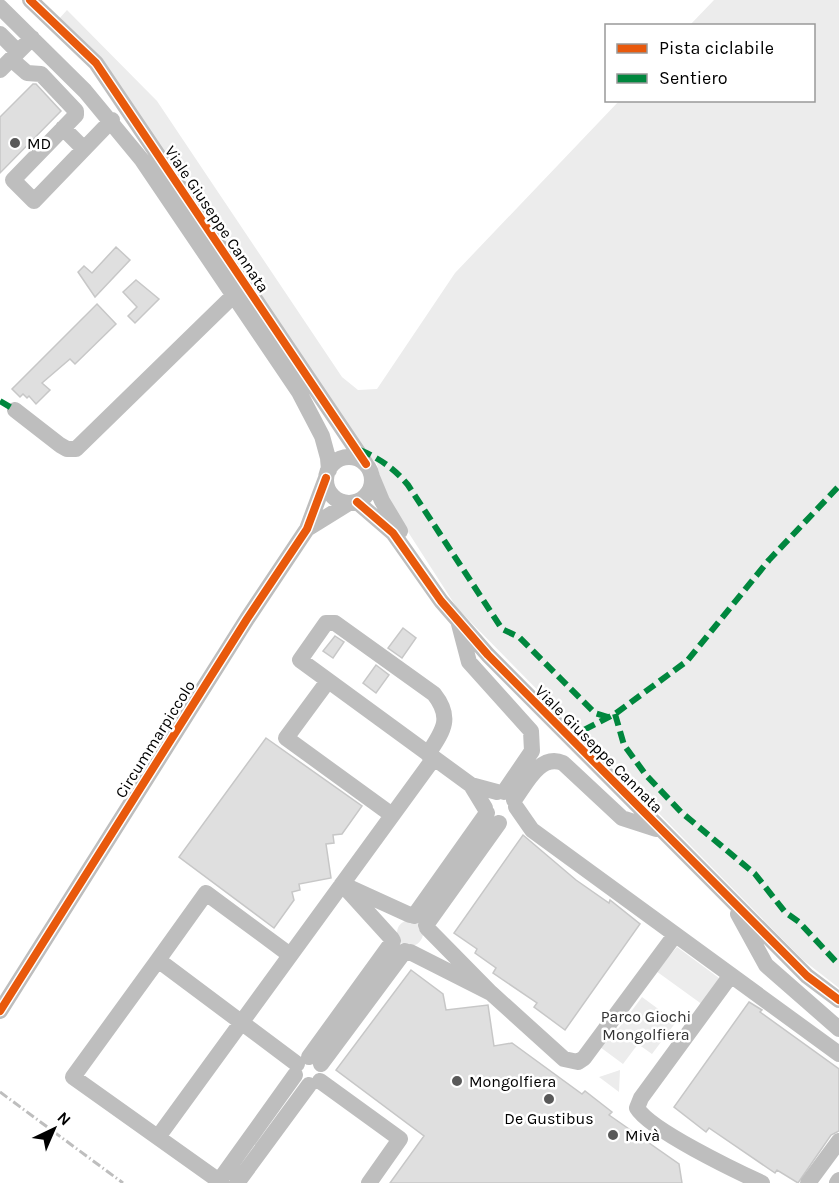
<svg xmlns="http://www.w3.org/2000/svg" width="839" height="1183" viewBox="0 0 839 1183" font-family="Karla,sans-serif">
  <rect width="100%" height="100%" fill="#fff"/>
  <path fill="#ececec" d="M714,0H839V988L803,960L457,608L383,493L377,464L351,436L58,20L67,10L157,101L342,377L358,390L377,389L455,273L619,101L814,100V26L690,25Z
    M397 933a13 13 0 1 1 26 0a13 13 0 1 1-26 0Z
    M677,947L719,978L703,1005L656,971Z
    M642,997L676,1022L652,1054L638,1044L623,1064L600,1047L614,1027L618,1029Z
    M620,1070L619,1092L599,1077Z"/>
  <path fill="#dfdfdf" stroke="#c7c7c7" stroke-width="1.5" d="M33,84H36L61,111L0,173V117Z
    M116,247L130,260L95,297L78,272L84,266L92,273Z
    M136,280L159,299L135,323L128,316L137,307L123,292Z
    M97,304L116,324L75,364L70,359L42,383L50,390L36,404L29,396L27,398L23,394L20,397L12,389Z
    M403,628L416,638L402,658L388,648Z
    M335,636L344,642L333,658L323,651Z
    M376,665L389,675L376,693L363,683Z
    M266,738L362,806L342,834L333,835L334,843L326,844L331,878L299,884L300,890L292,892L294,900L274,928L179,857Z
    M523,835L576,880L609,903L610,900L640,924L565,1030L534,1007L537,1003L493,973L496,968L475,953L477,949L454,933Z
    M411,970L443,994L446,1010L488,1005L494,1046L512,1043L582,1094L585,1091L612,1112L609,1115L679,1164L682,1183H390L424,1136L336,1070Z
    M749,1002L762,1010L760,1012L839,1069V1131L831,1135L798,1183L777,1170L775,1173L709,1128L706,1132L674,1107Z"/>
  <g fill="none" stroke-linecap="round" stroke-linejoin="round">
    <path stroke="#bebebe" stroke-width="16" d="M30,0L96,63L366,464
      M0,7L85,91L142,160L299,392L322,436L328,458L329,470
      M0,34L18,52
      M11,59L27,73L41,74L76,111V115L13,180L34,201L112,120
      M0,70L32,38
      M63,128L84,149
      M15,410L60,445L67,449H76L234,295
      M326 480a23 23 0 1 1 46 0a23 23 0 1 1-46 0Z
      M372,477L382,501L400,531
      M357,502L393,533L441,601L488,655L807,976L839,1000
      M307,529L349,503
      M459,624L469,662L531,731L532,751L504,792
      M328,681L286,738L392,815
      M428,754C443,731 453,718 434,694L335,623H326L300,660C357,702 414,744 471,785
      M514,800C526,784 540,753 563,763L622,818L656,829
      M516,807L532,830L839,1054
      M485,808L471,785L497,792
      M738,914L766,965L839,1029
      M414,916L487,813
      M426,925L499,823
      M392,939L342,884L410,915
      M410,952L491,993L427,928
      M290,955L206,893L158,960L297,1064
      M158,960L73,1077L222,1183
      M731,975L641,1098L637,1108C650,1130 736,1171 762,1183
      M491,993L564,1059L578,1062L584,1058L675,935
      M0,1011L247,619L307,529L326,478
      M309,1057L393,941
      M321,1064L405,951
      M320,1081L400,1139L369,1183
      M158,1137L434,758
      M219,1181L295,1075
      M237,1183L309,1085
      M808,1183L839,1141
      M837,1183L839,1180"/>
    <path stroke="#bebebe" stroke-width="3" stroke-dasharray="9 3 1.5 3" stroke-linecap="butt" d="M0,1092L123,1183"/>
    <path stroke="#00873e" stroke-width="6" stroke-dasharray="12 6" stroke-linecap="butt" d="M0,401L15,410
      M360,450C379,458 395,469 408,485L502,629L519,637L595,713L608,717
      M615,714L624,745L646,775L681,812L755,874L785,912L799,922L839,965
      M568,738L615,714L687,661L769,560L839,486"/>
    <defs>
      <path id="cycleway" d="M30,0L96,63L366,464
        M357,502L393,533L441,601L488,655L807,976L839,1000
        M0,1011L247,619L307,529L326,478"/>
    </defs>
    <use href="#cycleway" stroke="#fff" stroke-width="11"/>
    <use href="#cycleway" stroke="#e8590c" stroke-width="8"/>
  </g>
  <g fill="#595959" stroke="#fff" stroke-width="2">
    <circle cx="15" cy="143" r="6"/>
    <circle cx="457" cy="1081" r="6"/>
    <circle cx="549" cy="1099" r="6"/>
    <circle cx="613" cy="1135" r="6"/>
  </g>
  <g text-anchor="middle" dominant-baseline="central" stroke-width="5" stroke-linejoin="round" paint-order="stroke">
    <g font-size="16" fill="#000" stroke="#fff" text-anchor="start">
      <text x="27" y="143">MD</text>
      <text x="469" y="1081">Mongolfiera</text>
      <text x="549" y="1118" text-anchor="middle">De Gustibus</text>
      <text x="625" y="1135">Mivà</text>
    </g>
    <g font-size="16" fill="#000" stroke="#fff">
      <text transform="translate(217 219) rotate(56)">Viale Giuseppe Cannata</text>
      <text transform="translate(155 739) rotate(-58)">Circummarpiccolo</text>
      <text transform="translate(599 749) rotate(45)">Viale Giuseppe Cannata</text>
    </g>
    <g font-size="16" fill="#333" stroke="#fff">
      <text x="646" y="1016">Parco Giochi<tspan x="646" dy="18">Mongolfiera</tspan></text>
    </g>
  </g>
  <rect x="605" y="24" width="210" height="78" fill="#ffffff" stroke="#999999" stroke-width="1.5"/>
  <rect x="617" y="44" width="30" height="9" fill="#e8590c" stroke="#999999" stroke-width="1.5"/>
  <text x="659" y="54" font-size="18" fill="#000000">Pista ciclabile</text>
  <rect x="617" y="74" width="30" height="9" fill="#00873e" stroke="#999999" stroke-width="1.5"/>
  <text x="659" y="84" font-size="18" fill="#000000">Sentiero</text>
  <g transform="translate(54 1129) rotate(44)" stroke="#ffffff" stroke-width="4.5" paint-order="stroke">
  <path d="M0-4.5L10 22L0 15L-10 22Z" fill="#000000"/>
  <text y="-9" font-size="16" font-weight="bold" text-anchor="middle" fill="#000000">N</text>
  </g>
</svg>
